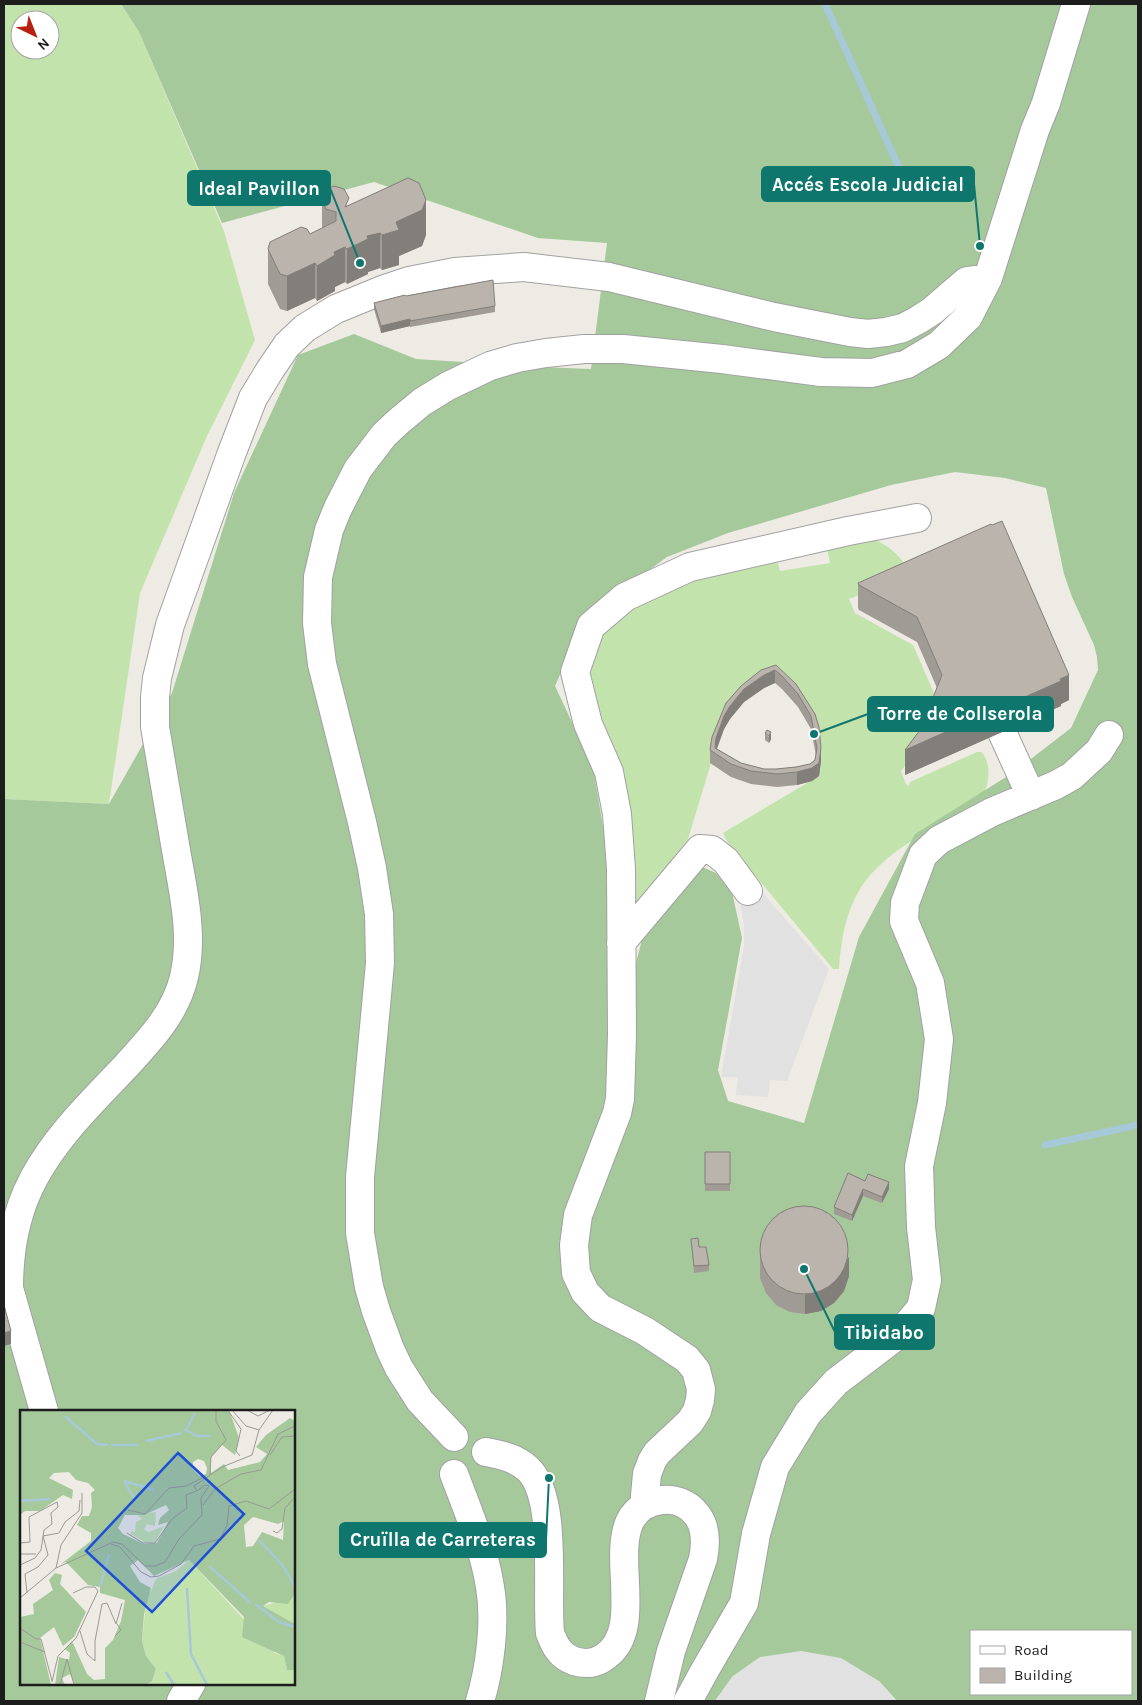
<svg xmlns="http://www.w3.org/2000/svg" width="1142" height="1705" viewBox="0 0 1142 1705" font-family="Karla,sans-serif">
  <rect width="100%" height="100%" fill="#edebe3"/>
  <path fill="#c3e3ad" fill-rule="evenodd" d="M4,4H121L139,32L224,231L255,340L207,436L140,593L109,804L4,799ZM20,20H50V50H20Z
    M875,540C888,545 899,555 906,566L902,578L849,599L855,613L913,645L937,700L916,752L901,771L906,784L909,786L910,782L977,752H981C992,761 990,787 981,797C975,804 960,811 952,816C922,834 889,852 867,879C847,904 841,938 839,969H833L728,843L723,833L819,776L815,727L776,678L741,699L712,750L711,763L688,839L636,907L632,896L585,666L598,636L625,607L706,575L776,556L780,571L830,563L827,548Z"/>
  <path fill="#a5c99b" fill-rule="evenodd" d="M121,4H1138V1701H897L879,1681L733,1676L715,1701H4V799L109,804L172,693L234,493L298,355L354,334L416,359L539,367L591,369L607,243L538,238L374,182L222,223L139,32ZM955,472L1005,478L1046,488L1064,574L1072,597L1094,645L1097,657L1098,670L1071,728L1014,772L915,834L859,937L804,1123L728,1101L718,1070L742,938L732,892L716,873L700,866L642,940L633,974H609L606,844L593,767L555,686L585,617L667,557L728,533L891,485ZM21,1411H294V1684H21ZM971,1631H1131V1694H971Z"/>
  <path fill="#e1e1e1" d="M756,885L829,969L787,1081L770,1080L768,1097L736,1095L738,1077H721L744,946V925L739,897Z
    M801,1651L841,1658L879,1681L897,1701H715L733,1676L760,1657Z"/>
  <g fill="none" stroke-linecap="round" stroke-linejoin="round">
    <path stroke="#a7c8d7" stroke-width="7" d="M825,4L901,172
      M1045,1145L1138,1125"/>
    <defs>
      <path id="minor" d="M1002,732L1031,796
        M621,943L700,849L712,850L726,861L748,891
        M44,1411L9,1288C9,1251 16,1211 34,1178C57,1135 94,1100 127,1065C151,1039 176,1012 184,977C194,935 183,891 176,850C169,809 162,768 155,727V697L157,678L170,625L231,455L253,398L270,370L287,345L305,328L336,309L385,289L409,281L455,272L524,267L609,277L774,317L850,332L868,334L886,332L903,328L918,320L932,311L967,281L988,278
        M454,1437L420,1401L399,1368L390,1349L376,1311L369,1287L360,1233V1177L380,963L379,914L372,868L362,822L322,664L317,623L318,577L329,530L338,508L358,469L384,435L399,421L422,402L448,386L490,366L517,358L546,353L584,349H623L722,359L821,372L872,373L907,364L939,345L968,317L988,278L1035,130L1046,103L1076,4
        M486,1452C502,1455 516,1458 528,1469C558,1497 546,1593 550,1633C555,1646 560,1656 574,1661C584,1664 594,1664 603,1658C645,1633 612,1559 630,1521C643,1496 680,1492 697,1515C707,1528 706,1544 703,1559L671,1651L659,1701
        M454,1474C467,1508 485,1552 490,1587C496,1622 490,1668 480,1701
        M644,1506L647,1474L652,1461L657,1453L690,1422L697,1411L700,1400L701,1389L696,1370L687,1359L645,1331L600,1308L585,1292L576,1273L574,1245L578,1215L617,1113L620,1099L622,1035L621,869L617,814L609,772L588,724L575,672L591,626L625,597L690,567L848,531L917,518
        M181,1701L191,1684
        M688,1701L705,1670L744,1603L756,1534L775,1467L808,1413L836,1382L899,1334L921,1308L927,1280L921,1227L919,1166L932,1103L939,1039L930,983L904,921L905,903L923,855L939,840L992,812L1056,785L1072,776L1099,751L1109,735"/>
    </defs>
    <use href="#minor" stroke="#a1a1a1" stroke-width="30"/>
    <use href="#minor" stroke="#fff" stroke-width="28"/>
  </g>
  <path fill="#a09b95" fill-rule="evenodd" d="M322,200L349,206L426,235L422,246L399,256V265L382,270L380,268L368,272V274L347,284L345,282L335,287V291L317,301L315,298L287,311L280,309L268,284V249L310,234L322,228Z
    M406,296L495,306V312L410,327V326L381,333L374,309V303Z
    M858,583L1069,700L1061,704V706L905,775L920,730L937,688L917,642L859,610L858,608Z
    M776,665L815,714L821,761L819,776L812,781L797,785L777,787L751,784L731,777L710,763V750L712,737ZM775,683L782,689L798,707L811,729L816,756L815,760L810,764L796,767L776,769H764L741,763L717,749L724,729L730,719L744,702L764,688Z
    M765,733L771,739L769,743L765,740Z
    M705,1152H730V1191H705Z
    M865,1181L889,1189L882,1203L863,1196L852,1221L834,1214V1207Z
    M691,1239L699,1247L709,1265V1271L694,1273Z
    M760,1244L849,1276L844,1291L834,1303L821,1311L805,1314L790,1312L776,1305L766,1293L760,1278Z"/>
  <path fill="#827e79" d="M426,200V235L422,246L399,256V265L382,270V235L396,222Z
    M380,233V268L368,272V274L347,284V249L367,236Z
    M345,247V282L335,287V291L317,301V266L334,252Z
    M315,263V298L287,311V276Z
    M410,319V326L381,333V326Z
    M775,670V683L764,688L744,702L730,719L724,729L715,753L716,738L724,716L730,706L744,689L764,675Z
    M1069,675V700L1061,704V706L905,775V750Z
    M771,732V739L769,743V736Z
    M821,748V761L819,776L812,781L797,785V772L812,768Z
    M889,1182V1189L882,1203V1197Z
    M863,1189V1196L852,1221V1215Z
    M849,1257V1276L844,1291L834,1303L821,1311L805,1314V1295Z
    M11,1331V1344L4,1346V1333Z"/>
  <path fill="#bab4ad" stroke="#827e79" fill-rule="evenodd" d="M408,178L419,183L426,200L422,210L396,222L399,230L382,235L380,233L367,236L368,239L347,249L345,247L334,252L335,255L317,266L315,263L287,276L280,274L268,249L270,242L301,227L307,229L310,234L336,221V212L326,209L322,200L325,190L334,186L344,189L349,198L345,207Z
    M493,280L495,306L410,321V319L381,326L374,303L405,295L406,296Z
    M1002,521L1069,675L1060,679L1061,681L905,750L920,730L942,675L917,617L859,585L858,583L991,524L992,525Z
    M776,665L796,684L815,714L819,727L821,748L819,763L812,768L797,772L777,774L751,771L731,764L710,750L712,737L726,703L741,686L761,670ZM775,670L782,676L798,694L811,716L817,748L815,760L810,764L796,767L776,769H764L741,763L715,748L716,738L724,716L730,706L744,689L764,675Z
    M767,730L771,732L769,736L765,733Z
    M705,1152H730V1184H705Z
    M848,1173L865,1181L868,1174L889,1182L882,1197L863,1189L852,1215L834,1207Z
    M760 1250a44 44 0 1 1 88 0a44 44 0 1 1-88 0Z
    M698,1238L699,1247H706L709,1265L694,1266L691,1239Z
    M4,1305L11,1331L4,1333Z"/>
  <g transform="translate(20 1410)">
    <rect width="275" height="275" fill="#edebe3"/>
    <path d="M136,102L135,116L127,114L124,120L129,122L144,116L135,132L126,133L111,124V121L115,122L116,112L122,109L117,105ZM169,150L255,243L264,246L267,259L275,260V275H126L132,271L136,259L126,246L122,231L126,193L136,169L156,161ZM275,184V214L243,196L271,188Z" fill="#c3e3ad"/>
    <path d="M0,0H209L219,28L215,45L202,35L191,47V63L204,54L208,60L240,52L247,44L236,37L246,25L270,8L275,11V184L268,194L249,192L243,196L275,214V260H267L264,246L222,227L224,207L169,150L134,166L118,150L110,156L120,172L131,178L124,204L122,231L126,246L136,259L132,271L126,275H55L50,264L42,268L45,275H35L39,247L49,250L50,243L45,239L52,231L67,264L74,270L85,269V238L93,230L101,211L105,190L80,183V177L68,175L46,152L41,154L71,131V123L57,115L62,106H69L72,97L71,83L75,80L68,73L56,70L49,62L34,63L29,68L53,80L52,89L43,85L20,101H5L0,105ZM178,49L184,51L187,58L186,64L180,66L172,58L173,52ZM146,95L149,100L140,108L138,115L148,112L137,133L124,134L103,124L98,118L105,105H124ZM233,107L258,114L264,111L263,130L242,122L233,136L226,137L224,115ZM35,163L42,165L40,174L66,202L54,227L43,236L34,217L20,228L31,275H0V207L14,204L13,194L33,180L29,170Z" fill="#a5c99b" fill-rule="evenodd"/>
    <path fill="none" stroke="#a7c8d7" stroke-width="2.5" d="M175,3L166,20L177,26H191M45,6L77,34L88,35M126,31L162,23M91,35H118M104,71L134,80M105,73L115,89M0,91L30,89M239,130L263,156L275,177M189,156L231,193M80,177L89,144M167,178L171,244L187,275M235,194L259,212L275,217M146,262L154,275"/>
    <path fill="none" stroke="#9a9994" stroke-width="1" d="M212,0L226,16L239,20M227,0L238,6L250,0M209,2L221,19L216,41L220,46M250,45L262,27L275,26M190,65L191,47L206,30L196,11V0M183,95L195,79L221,64L241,60L258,24L275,16M108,100L125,104L149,78L166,76L186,66M253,121L257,123L262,119L265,98L275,87M107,123L123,133H135L152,109L167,98L166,85L176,81M23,126L39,123L45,112L59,101L60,90M0,133L10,132L9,107L37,92L38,97L31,103L32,114L24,120L21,140L15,148L0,155M91,134L100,137L121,162L131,167L139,166L161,154L174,136L200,129L207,115L209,96L226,91L249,99L275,79M0,144H16M36,158L41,135L62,103V83M7,183L5,164L18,157L28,145L23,126M0,188L36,158L93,132L102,134L125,156H135L145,152L159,129L182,105L181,88L189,76L185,75L177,81L174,76L202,57L232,45L239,20L253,0M0,218L16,229H21M60,221L67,244L75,251V231L82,194L87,193L96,214L102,193M95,226L101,220L97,214M21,229L32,271M0,232L25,242M47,249L54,275M32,272L38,246L56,228L78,181L75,177H66L53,183M40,275L47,249"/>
    <path fill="#1d4ed8" fill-opacity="0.15" stroke="#1d4ed8" stroke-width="2.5" d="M158,43L224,104L132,202L66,141Z"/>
    <rect width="275" height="275" fill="none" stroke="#1d1d1d" stroke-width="2.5"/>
  </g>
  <path fill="none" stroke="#0f766e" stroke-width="2" d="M980 246L974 184M360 263L330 188M814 734L868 714M804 1269L835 1332M549 1478L546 1540"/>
  <g fill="#0f766e" stroke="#fff" stroke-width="2">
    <circle cx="980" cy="246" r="5"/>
    <circle cx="360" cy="263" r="5"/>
    <circle cx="814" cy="734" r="5"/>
    <circle cx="804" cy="1269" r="5"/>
    <circle cx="549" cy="1478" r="5"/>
  </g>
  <g fill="#0f766e" stroke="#0f766e" stroke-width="2">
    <rect x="762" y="167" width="212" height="34" rx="5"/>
    <rect x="188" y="171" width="142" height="34" rx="5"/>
    <rect x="868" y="697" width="185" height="34" rx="5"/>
    <rect x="835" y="1315" width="99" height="34" rx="5"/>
    <rect x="340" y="1523" width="206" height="34" rx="5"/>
  </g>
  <g font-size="19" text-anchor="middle" font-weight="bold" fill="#fff">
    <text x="868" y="191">Accés Escola Judicial</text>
    <text x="259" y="195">Ideal Pavillon</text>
    <text x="960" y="720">Torre de Collserola</text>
    <text x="884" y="1339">Tibidabo</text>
    <text x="443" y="1546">Cruïlla de Carreteras</text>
  </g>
  <rect width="1142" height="1705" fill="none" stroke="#1d1d1d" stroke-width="10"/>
  <rect x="970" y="1630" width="162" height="65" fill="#ffffff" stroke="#a5a5a5"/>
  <rect x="980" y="1646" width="25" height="8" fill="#ffffff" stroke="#a5a5a5"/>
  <text x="1014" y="1655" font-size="15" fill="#1d1d1d">Road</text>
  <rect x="980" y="1668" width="25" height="15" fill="#bab4ad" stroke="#a5a5a5"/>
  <text x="1014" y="1680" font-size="15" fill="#1d1d1d">Building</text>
  <g transform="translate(35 35) rotate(137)"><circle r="24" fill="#ffffff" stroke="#a5a5a5"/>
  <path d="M0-4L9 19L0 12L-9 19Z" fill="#b82111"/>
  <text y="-8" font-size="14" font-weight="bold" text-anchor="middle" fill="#1d1d1d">N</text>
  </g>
</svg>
